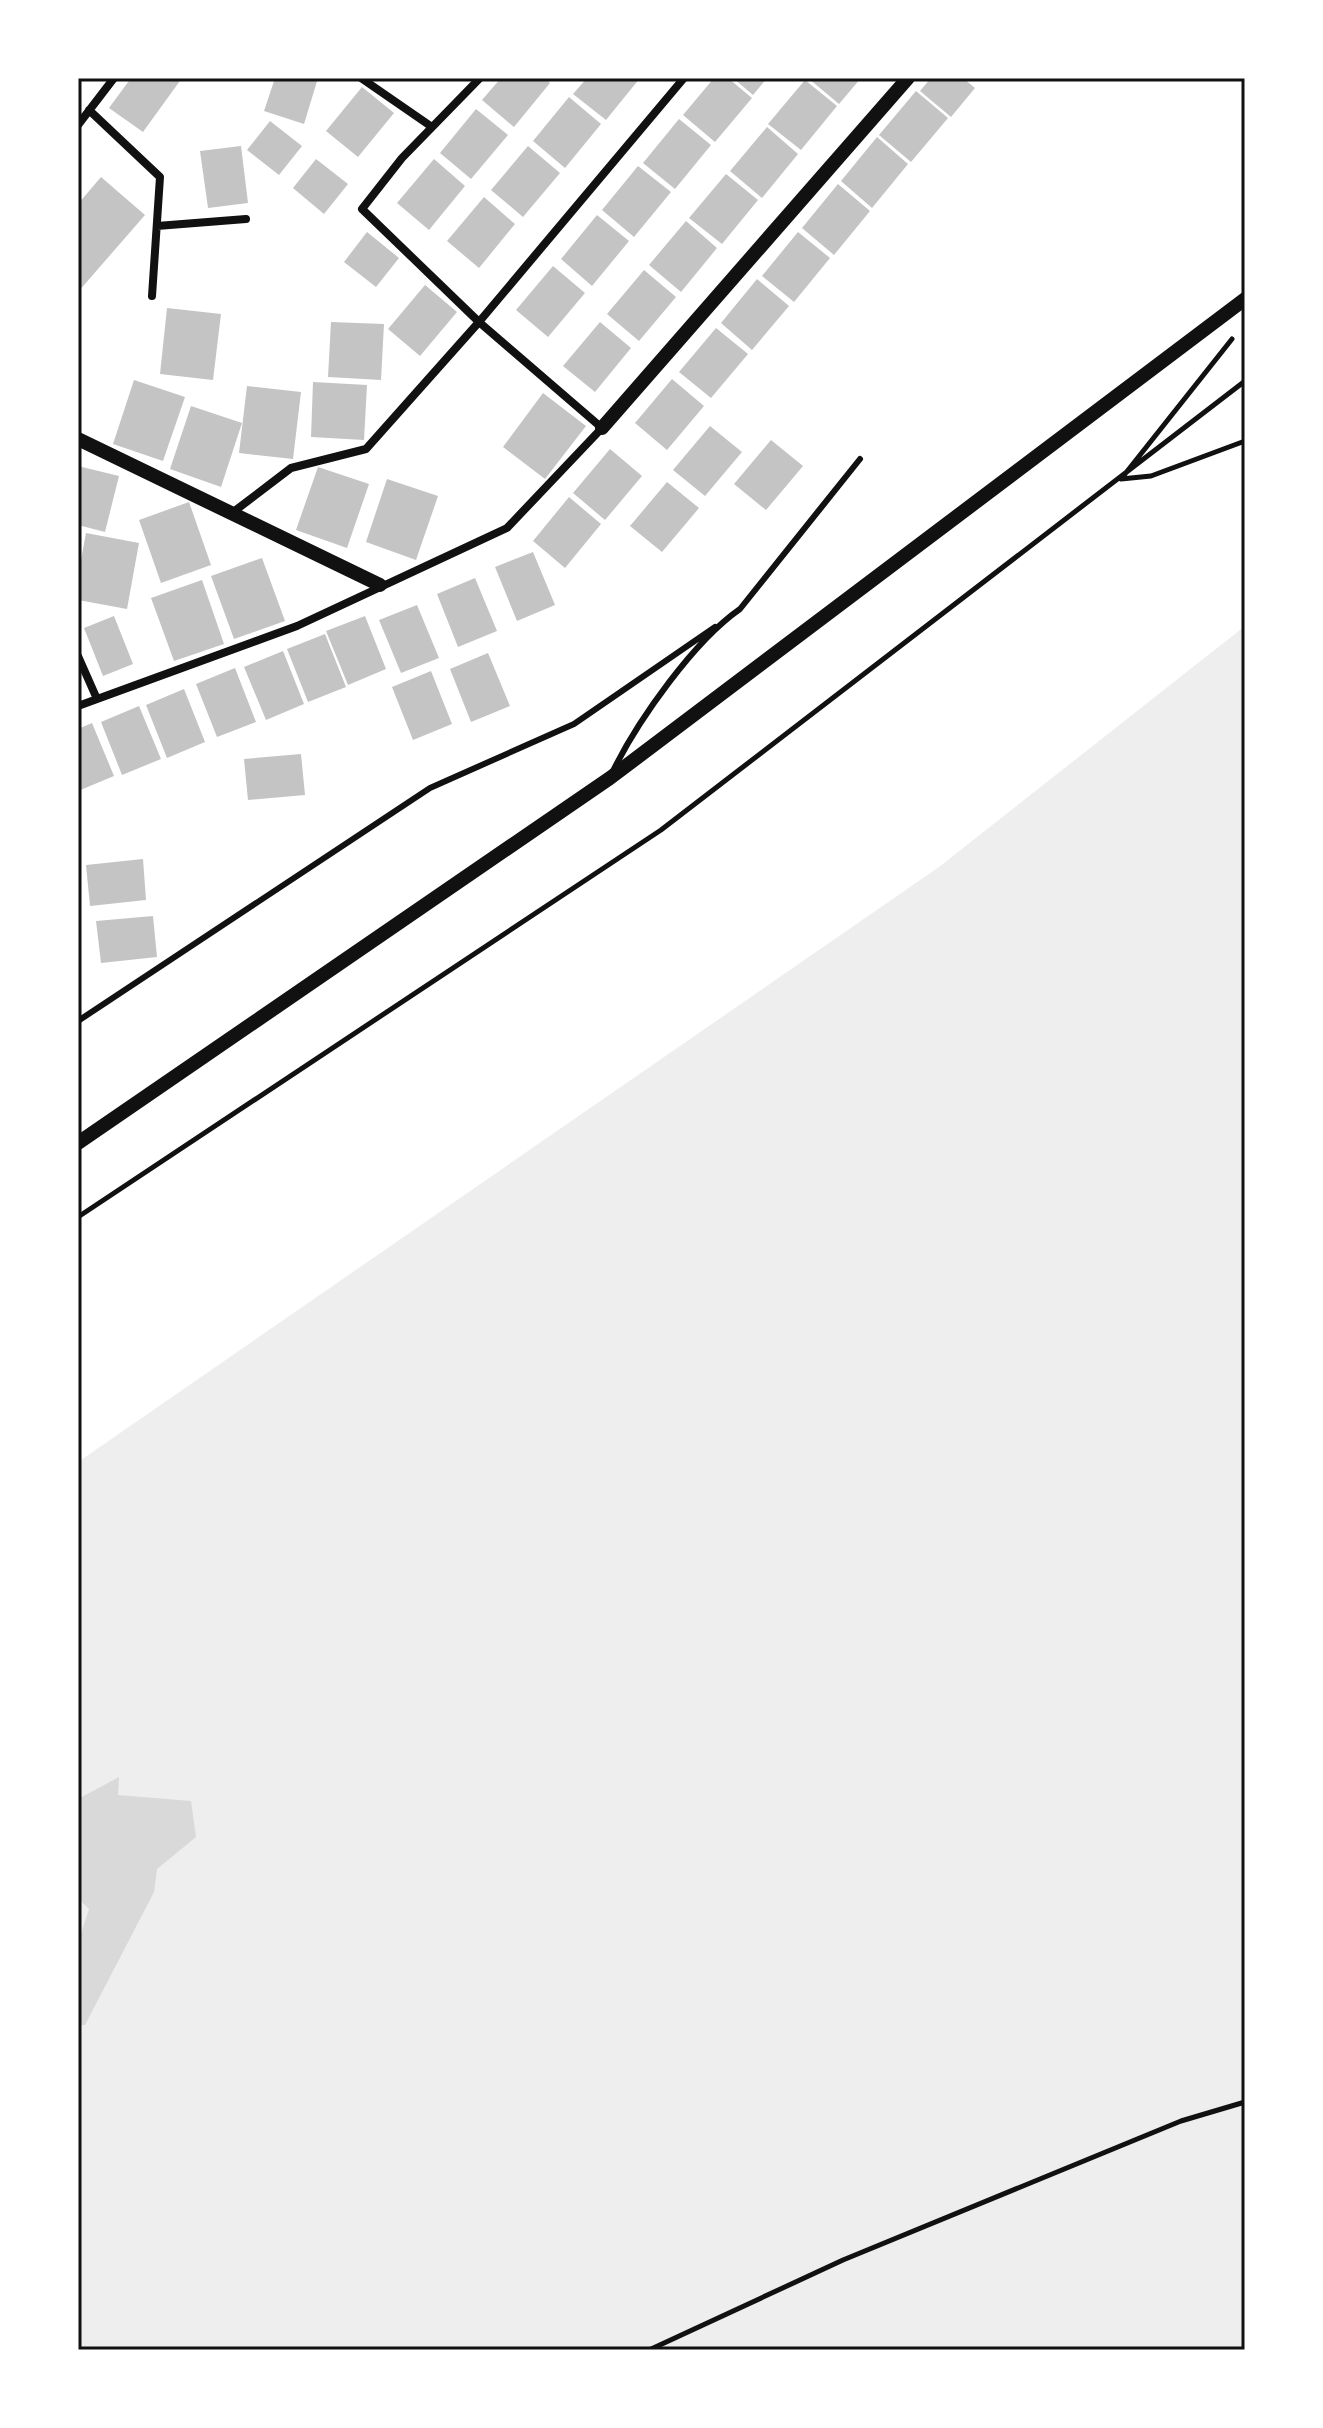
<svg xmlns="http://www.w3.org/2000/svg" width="1323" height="2428" viewBox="0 0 1323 2428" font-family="Literata,serif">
  <rect width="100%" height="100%" fill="#fff"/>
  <path fill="#eee" d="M1245,626V2350H78V1462L939,867Z"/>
  <path fill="#d9d9d9" d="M119,1777L118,1795L191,1801L196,1837L157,1869L154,1892L85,2025H78V1943L89,1909L78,1898V1799Z"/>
  <path fill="#c4c4c4" d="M131,78H182L143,132L109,108Z
    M275,78H318L304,124L264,111Z
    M501,78H545L550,83L514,127L482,100Z
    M587,78H640L606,120L573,94Z
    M714,78H728L752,98L715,142L683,115Z
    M733,78H767L753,95Z
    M808,78H861L839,104Z
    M931,78H963L975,88L951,117L920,91Z
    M805,80L837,106L801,150L768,124Z
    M362,87L394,113L358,157L326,131Z
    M916,91L948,118L911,162L879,135Z
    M569,97L601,124L565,168L533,141Z
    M476,109L508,135L471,179L440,153Z
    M679,119L711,145L675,189L643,163Z
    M270,121L302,146L279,175L247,150Z
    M767,127L798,154L762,198L730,171Z
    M877,137L908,164L872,208L841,181Z
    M241,146L248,203L208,208L200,151Z
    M528,146L560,173L523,217L491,190Z
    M316,159L348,184L324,214L293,188Z
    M434,159L465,186L429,230L397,203Z
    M638,166L671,192L634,237L602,210Z
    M726,174L758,200L722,244L689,218Z
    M101,177L145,215L78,292V204Z
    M838,184L870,211L834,255L802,228Z
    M484,197L515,224L479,268L447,241Z
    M597,215L629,241L592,286L561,259Z
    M686,221L717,248L681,292L649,265Z
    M367,232L399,258L376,287L344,262Z
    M798,232L830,258L794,302L762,276Z
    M553,266L585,293L548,337L516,310Z
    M644,270L676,297L639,341L607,314Z
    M757,279L789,306L752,350L721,323Z
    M425,285L457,312L420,356L388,329Z
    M167,308L221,314L213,380L160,374Z
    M331,322L384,324L381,380L328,377Z
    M600,322L631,348L595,392L563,366Z
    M716,328L748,354L711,398L679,372Z
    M672,379L704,406L667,450L635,423Z
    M134,380L185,397L163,461L113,444Z
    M313,382L367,385L364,440L311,437Z
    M247,386L301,392L293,459L239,453Z
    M543,393L586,426L545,479L503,447Z
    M191,406L242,423L221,487L170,469Z
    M710,426L742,452L705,496L673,470Z
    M771,440L803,466L766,510L734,484Z
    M610,449L642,476L605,520L573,493Z
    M78,466L119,476L105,532L78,525Z
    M318,467L369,484L347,548L296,530Z
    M387,479L438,496L416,560L366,542Z
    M667,482L699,508L662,552L630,526Z
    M569,497L601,524L565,568L533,541Z
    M189,502L211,565L161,583L139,520Z
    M86,533L139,543L127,609L78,600V576Z
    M533,552L555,605L517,621L495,567Z
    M262,558L285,621L234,639L211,576Z
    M475,578L497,631L458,647L437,594Z
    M202,580L224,644L174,661L151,598Z
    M417,605L439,658L401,673L379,620Z
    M114,616L133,664L103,676L84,628Z
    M365,616L386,669L348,685L326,631Z
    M325,634L346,687L308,702L287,649Z
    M283,651L304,704L266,720L244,667Z
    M488,653L510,706L471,722L450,669Z
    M235,668L256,722L217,737L196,684Z
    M431,671L452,724L413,740L392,687Z
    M184,689L205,742L167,758L146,705Z
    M139,706L161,759L122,775L101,722Z
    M92,723L114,776L78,791V729Z
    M301,754L305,795L248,800L244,759Z
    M143,859L146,900L90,906L86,865Z
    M153,916L157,957L101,963L96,921Z"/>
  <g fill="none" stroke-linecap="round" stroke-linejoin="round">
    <path stroke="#111" stroke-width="5" d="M1232,339L1121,479L1151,476L1245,441
      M78,1217L661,830L1245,381
      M649,2350L843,2260L1181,2121L1245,2102"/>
    <path stroke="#111" stroke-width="6" d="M613,771C638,720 694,641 740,609L860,459
      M78,1021L430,788L574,724L715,627"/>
    <path stroke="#111" stroke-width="8" d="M361,78L432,127
      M89,110L160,177L152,296
      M78,125L114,78
      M157,226L246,219
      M232,513L291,468L366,449L479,322L684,78
      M78,656L97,699
      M78,706L297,626L507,528L602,428L479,322L362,209L402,158L480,78"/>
    <path stroke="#111" stroke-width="14" d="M602,428L908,78
      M78,439L380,585
      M78,1143L610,778L1245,299"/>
  </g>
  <rect width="1323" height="2428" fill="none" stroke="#ffffff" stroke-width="160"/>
  <rect x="80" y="80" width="1163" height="2268" fill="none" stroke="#111" stroke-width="3"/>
</svg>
